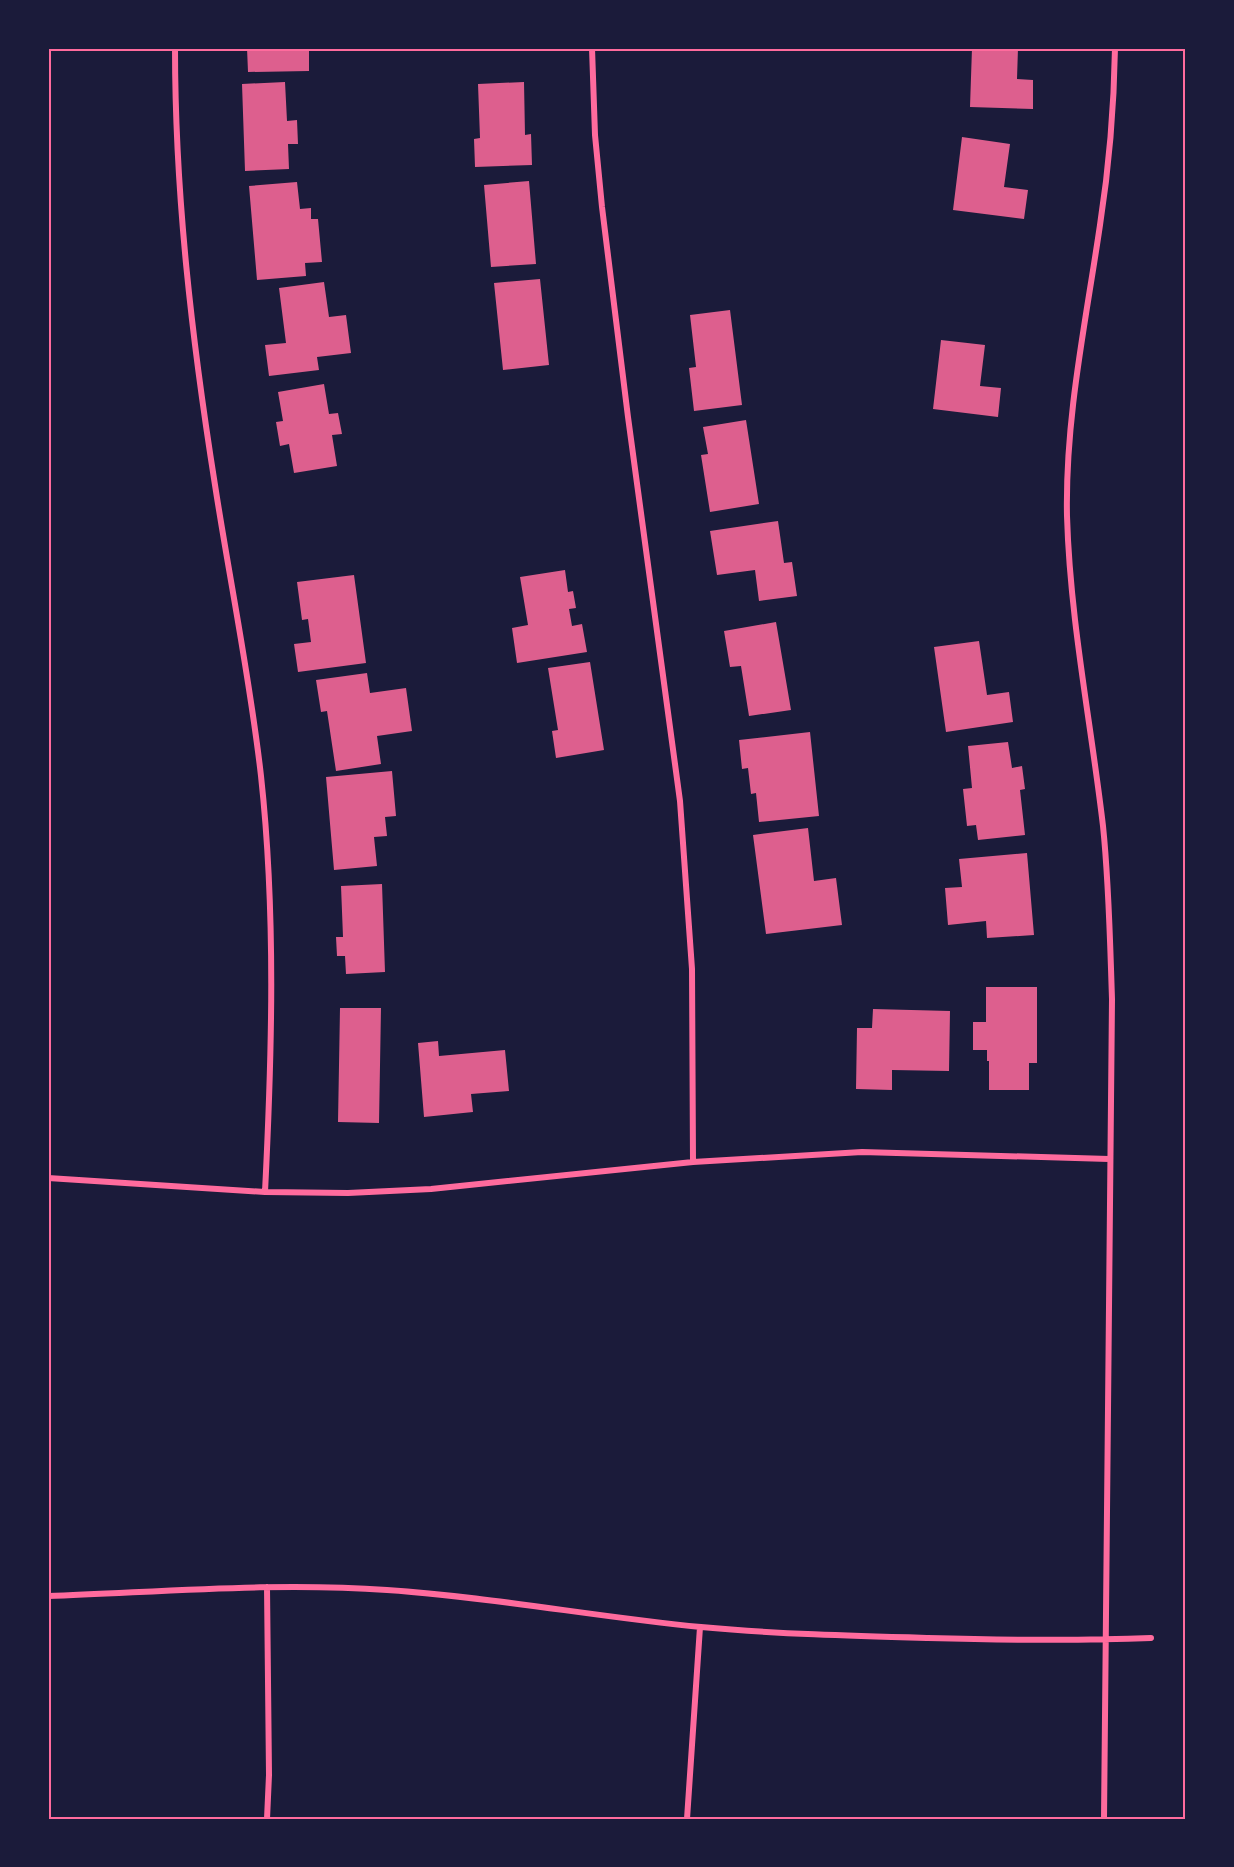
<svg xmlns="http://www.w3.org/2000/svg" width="1234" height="1867" viewBox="0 0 1234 1867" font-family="'Space Grotesk',sans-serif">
  <rect width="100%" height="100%" fill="#1b1b3a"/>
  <path fill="#dd5f8e" d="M247,48H309V71L248,72Z
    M972,48H1018L1017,79L1033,80V109L970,107Z
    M285,82L287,121L297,120L298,144H288L289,169L245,171L242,84Z
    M524,82L525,135L531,134L532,165L475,167L474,139L480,138L478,84Z
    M962,137L1010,144L1004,187L1028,190L1024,219L953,210Z
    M529,181L536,264L491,267L484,185Z
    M297,182L300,209L311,208V219H318L322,262L305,263L306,276L257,280L249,186Z
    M540,279L549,365L503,370L494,283Z
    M324,282L329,317L346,315L351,353L317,357L319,370L269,376L265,345L286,343L279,288Z
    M730,310L742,405L694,411L689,368L696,367L690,315Z
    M941,340L985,345L980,386L1001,388L998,417L933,409Z
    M324,384L329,414L338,413L342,434L332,435L337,466L294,473L289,444L280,446L276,422L283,421L278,392Z
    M746,420L759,504L710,512L701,455L708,454L703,427Z
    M778,521L784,563L792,562L797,596L759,601L755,570L717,575L710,531Z
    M565,570L568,592L573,591L576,608L569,609L572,626L582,624L587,652L517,663L512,628L528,625L520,577Z
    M354,575L366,663L298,672L294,644L311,642L308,619L302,620L297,582Z
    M776,622L791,710L749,716L741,666L730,667L724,631Z
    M979,641L987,695L1009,692L1013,722L946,732L934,647Z
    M590,662L604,750L556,758L552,731L558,730L548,668Z
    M367,673L370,693L406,688L412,731L377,736L381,764L336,771L327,711L321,712L316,680Z
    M810,732L819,816L759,822L756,793L751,794L748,768L742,769L739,740Z
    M1008,742L1012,768L1022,766L1025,789L1020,790L1025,835L978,840L976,825L967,826L963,789L972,788L968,746Z
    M392,771L396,816L385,817L387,836L374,837L377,866L334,870L326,777Z
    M808,828L814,881L836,878L842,925L766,934L753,835Z
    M1027,853L1034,935L987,938L986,921L948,925L945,888L962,887L959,859Z
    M382,884L385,972L346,974L345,956H337L336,937H343L341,886Z
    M986,987H1037V1063H1029V1090H989V1061H987V1050H973V1022H986Z
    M340,1008H381L379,1123L338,1122Z
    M873,1009L950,1011L949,1071L892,1070V1090L856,1089L857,1028H872Z
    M438,1041L439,1056L505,1050L509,1091L471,1094L473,1112L424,1117L418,1043Z"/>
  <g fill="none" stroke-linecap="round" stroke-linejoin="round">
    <path stroke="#ff6b9d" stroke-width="6" d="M175,48C175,195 192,340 215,485C230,582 250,678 261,776C276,914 272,1053 265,1192
      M592,48L595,135L602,207L628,417L680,801L692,969L693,1162
      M48,1178L265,1192L348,1193L431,1189L693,1162L862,1152L1109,1159
      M267,1587L269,1775L267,1819
      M48,1596C161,1592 274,1582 387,1590C492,1597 596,1617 701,1627C777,1634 853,1636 928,1638C1002,1640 1077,1641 1151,1638
      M687,1819L700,1627
      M1104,1819L1112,999C1110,941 1109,884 1103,826C1091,723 1070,620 1067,516C1065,418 1086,321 1100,225C1109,167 1114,107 1115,48"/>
  </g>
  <rect width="1234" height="1867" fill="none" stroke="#1b1b3a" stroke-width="99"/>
  <rect x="50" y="50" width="1134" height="1768" fill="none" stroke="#ff6b9d" stroke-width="2"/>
</svg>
